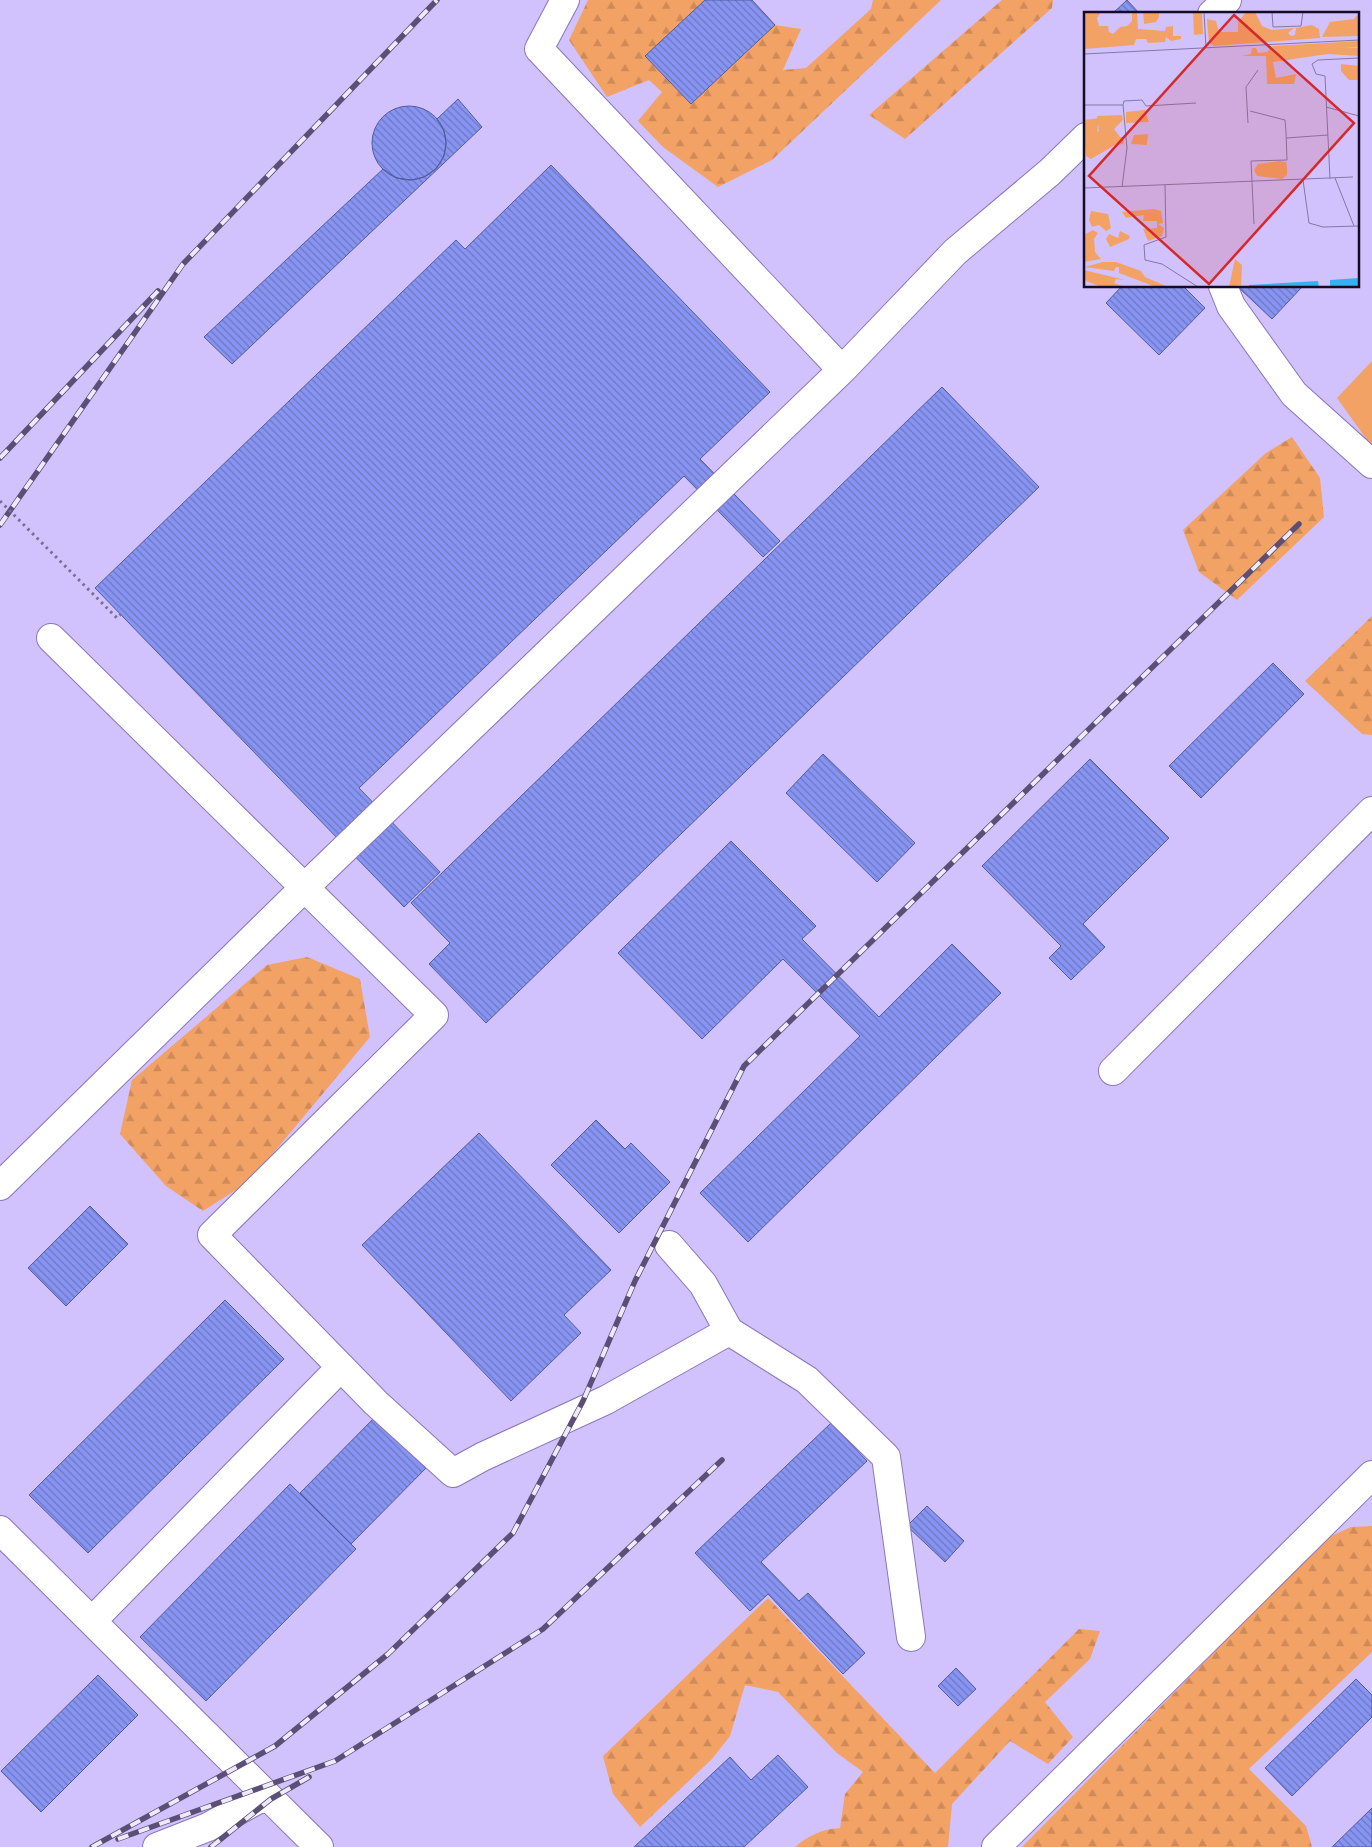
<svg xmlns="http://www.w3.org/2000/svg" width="1372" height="1847" viewBox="0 0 1372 1847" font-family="'Alegreya Sans',sans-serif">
  <defs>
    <pattern id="forest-firs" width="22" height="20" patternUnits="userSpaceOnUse" patternTransform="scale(1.25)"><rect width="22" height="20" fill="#f3a266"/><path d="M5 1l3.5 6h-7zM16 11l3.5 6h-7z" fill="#cf8a58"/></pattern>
    <pattern id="building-back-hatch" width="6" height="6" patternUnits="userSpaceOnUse" patternTransform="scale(1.25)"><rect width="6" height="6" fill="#8794f1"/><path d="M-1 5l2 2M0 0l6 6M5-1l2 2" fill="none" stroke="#6d77c3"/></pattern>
  </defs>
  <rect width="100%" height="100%" fill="#d1c1fd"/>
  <path fill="#f3a266" d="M1372,361V447L1337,398Z"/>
  <path fill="url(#forest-firs)" d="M588,0H705L645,56L691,104L775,25L801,29L783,70L806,68L871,9L873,0H941L772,160L718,187L663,147L638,121L662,92L649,80L607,97L569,40Z
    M1002,0H1053L1052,8L905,139L869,115Z
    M1292,437L1320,478L1324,517L1237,600L1199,572L1183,530L1266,453Z
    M1372,616V735L1362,734L1305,681Z
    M307,957L360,979L370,1037L250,1181L203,1211L166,1186L120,1134L132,1080L267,965Z
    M1372,1526V1652L1249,1769L1306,1826L1312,1847H1022L1327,1538L1351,1527Z
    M768,1598L935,1773L1079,1629L1100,1631L1090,1659L1045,1702L1073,1737L1048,1764L1010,1741L952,1804L948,1847H795C808,1836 822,1829 840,1828L845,1794L863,1772L837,1753L778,1692L745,1685L730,1736L712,1759L640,1827L613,1794L603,1756Z"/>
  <path fill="url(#building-back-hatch)" stroke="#535c9d" d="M705,0H752L775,25L691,104L645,56Z
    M1127,0L1140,14H1112Z
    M458,99L482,127L232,364L204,337L383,169L397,178L411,180L424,177L436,169L444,156L446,143L444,131L437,119Z
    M372 143a37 37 0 1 1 74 0a37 37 0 1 1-74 0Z
    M551,165L770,392L700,459L780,541L763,557L684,476L359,788L440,872L404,907L95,588L456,240L465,249Z
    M1122,286H1183L1205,308L1159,355L1106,303Z
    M1237,286H1301L1302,287L1272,319Z
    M942,387L1039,487L486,1023L429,964L450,943L411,903Z
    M1273,663L1304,694L1201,798L1169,766Z
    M823,754L915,843L877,882L786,793Z
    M1090,759L1169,838L1083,924L1105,947L1071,980L1049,958L1061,946L982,866Z
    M731,841L816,926L802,939L879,1017L952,944L1001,993L748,1242L700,1193L860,1036L783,959L702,1039L618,953Z
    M596,1120L625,1149L631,1143L670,1182L619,1233L551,1165Z
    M479,1133L611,1270L564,1315L581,1333L511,1401L362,1245Z
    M90,1206L128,1244L66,1306L28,1268Z
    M225,1300L284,1359L88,1553L29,1495Z
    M377,1415L428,1466L351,1544L300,1493Z
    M831,1423L867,1461L761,1562L799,1601L808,1593L865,1653L843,1674L768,1594L750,1611L695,1553Z
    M290,1484L356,1549L206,1701L140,1637Z
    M927,1506L964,1541L945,1562L907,1526Z
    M956,1668L976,1689L958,1706L938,1686Z
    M98,1675L138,1715L41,1812L1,1771Z
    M1356,1679L1372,1695V1717L1292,1796L1265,1768Z
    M778,1755L808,1787L744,1847H634L730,1757L751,1780Z
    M1372,1808V1847H1332Z"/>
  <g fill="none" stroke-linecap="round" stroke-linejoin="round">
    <defs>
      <path id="minor" d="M565,0L539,49L842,370
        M1212,14L1227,0
        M1223,286L1231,306L1294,394L1372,464
        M51,638L434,1015L212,1235L376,1403L453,1473L482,1457L606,1400L729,1331
        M1113,1071L1372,811
        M0,1186L305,887L842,370L955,252L1050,172L1086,137
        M669,1245L703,1284L729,1331L807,1380L886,1457L911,1637
        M0,1530L319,1847
        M92,1621L341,1367
        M157,1847L208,1827L266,1795
        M996,1847L1372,1475"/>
    </defs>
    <use href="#minor" stroke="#8a76bb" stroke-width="30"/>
    <use href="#minor" stroke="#fff" stroke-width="28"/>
    <defs>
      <path id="rail" d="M0,458L158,291
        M0,525L183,264L437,0
        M118,1839L335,1761L543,1629L722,1460
        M92,1847L275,1746L388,1654L513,1533L583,1401L635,1281L744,1066L1299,524
        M211,1847L271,1799L309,1777"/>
    </defs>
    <use href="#rail" stroke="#5b4f76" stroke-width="5.5"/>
    <use href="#rail" stroke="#eeeafa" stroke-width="4" stroke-dasharray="11" stroke-linecap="butt"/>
    <path stroke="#7a6d9a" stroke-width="3" stroke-dasharray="2.5 4" stroke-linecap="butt" d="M0,501L117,618L121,614"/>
  </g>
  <g transform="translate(1084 12)">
    <rect width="275" height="275" fill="#d1c1fd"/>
    <path d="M38,103L39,108L30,117L36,125H40V132L31,133L7,147L2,144L0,125L15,119L13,104ZM19,250H32L57,259L61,265L84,275H72L35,261V255H32L30,259L0,255ZM0,258L41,268L32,267L30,271L41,275H17L0,268Z" fill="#f3a266"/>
    <path d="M0,0H17L13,6L15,14H24L25,20L29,22L36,15L43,14L48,9V0H53L54,17L81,19L82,15L89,14V24H97V27L87,29L82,25L81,30L64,31L62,27H52L50,33L0,37ZM59,0H75V5L72,10L60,12ZM109,0H118L119,22L110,23ZM162,0H171L178,14L188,18L210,16L204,21L207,24L211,23L212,16L228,13L235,17L236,26L130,34L125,31L123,7L132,9L135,20H154V10ZM275,1V24L238,25L246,10L270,7ZM275,29V35L259,36H275V44L244,42L189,50L192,66L212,62L210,72H183L182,44H157L167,42L168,36H172L174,41L183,40L189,34ZM257,52L275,54V68H265L257,59ZM61,98L65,110L42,111V100ZM15,106L13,122L0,125V108ZM64,122L63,133L47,132L50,123ZM196,149L202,150L203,155V163L198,167L173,164L170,158L174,152ZM70,197L77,199L79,211L74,212L80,216L78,224L64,229L59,217L73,216V209H59L60,203L42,206L38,200ZM7,199L24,202L27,216L22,219L15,213L8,215L5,208ZM9,218L14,221L10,227L11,240L17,247L0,250V223ZM36,219L46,224L45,227L26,235L22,227L25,222L34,226ZM151,247L158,253L157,273L145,275Z" fill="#f3a266"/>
    <path d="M275,266V275H246V268ZM234,269L235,275H165V273Z" fill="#38b0ef"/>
    <path fill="none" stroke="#8578a7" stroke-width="1" d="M120,0L122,36M188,0L189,15L217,14L219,0M0,42L275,28M0,93H39L43,136L38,175M39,93L40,89L58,88L62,94L112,91M242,95L275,104M166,99L201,108L202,120L203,148L167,149L170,212M164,111L162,75L174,58M202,126L244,123M251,166L270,214M246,167L241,64L232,62L228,52L234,48L275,46M219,168L225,211L239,215L275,214M81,173L82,225L60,233L61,248L78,252L114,275M0,176L269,165"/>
    <path fill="#d62828" fill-opacity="0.15" stroke="#d62828" stroke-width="2.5" d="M150,3L270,111L125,272L5,164Z"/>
    <rect width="275" height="275" fill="none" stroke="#140b25" stroke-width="2.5"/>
  </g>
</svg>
